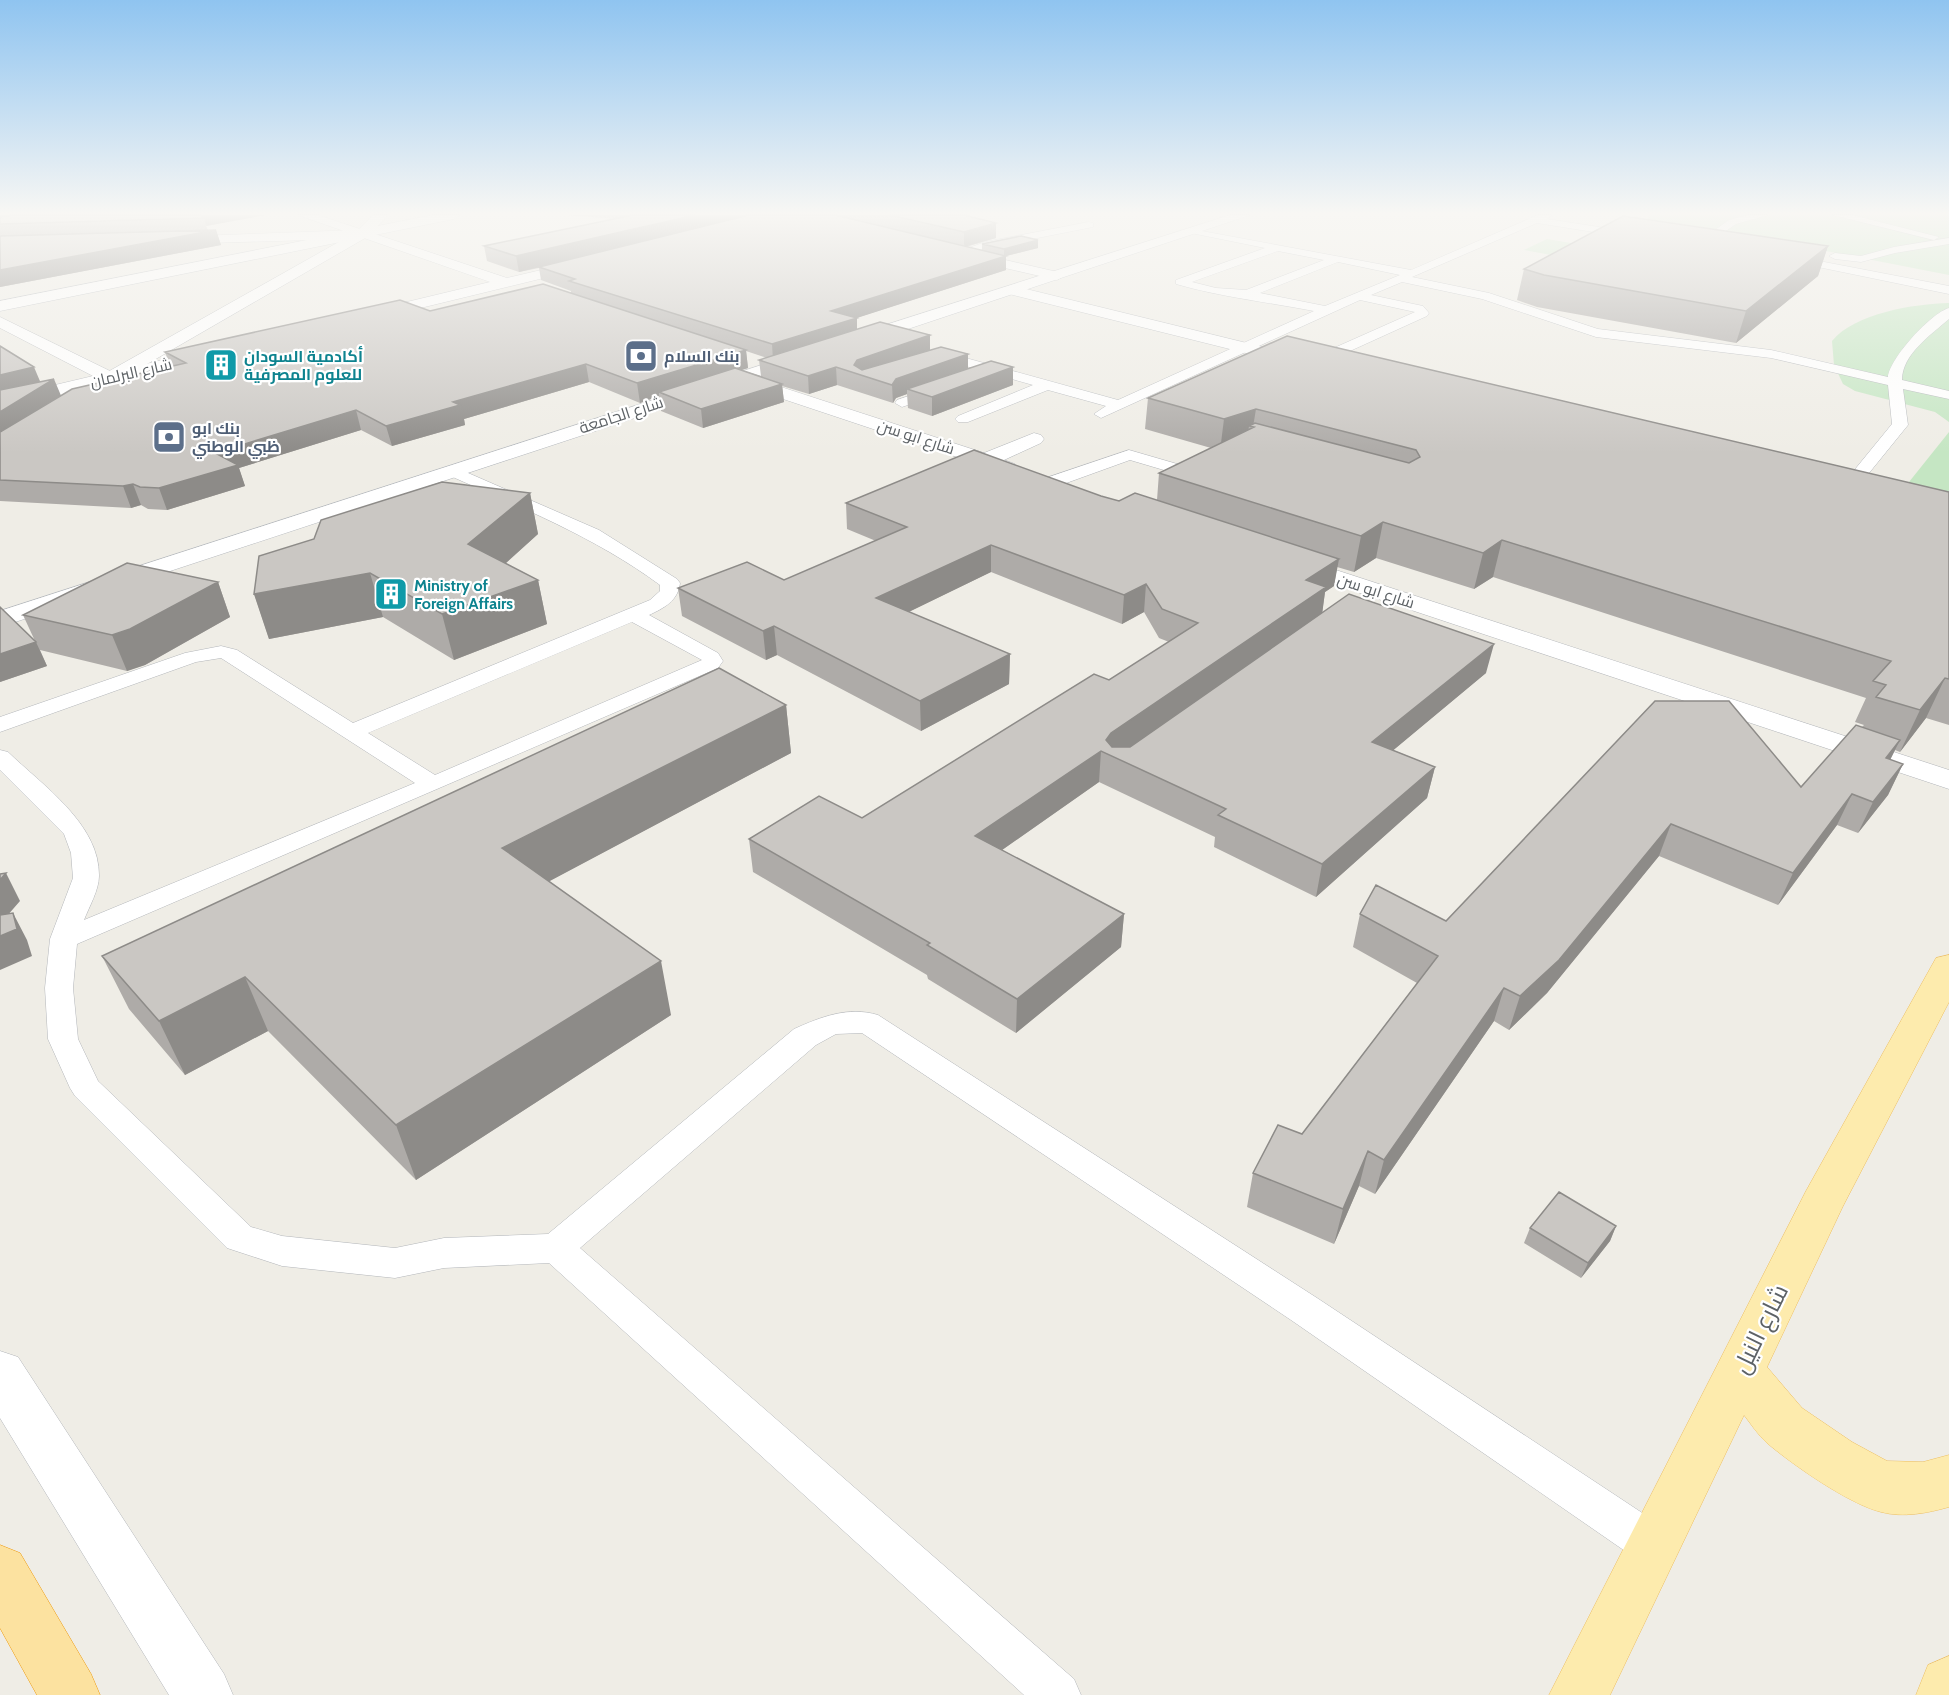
<svg xmlns="http://www.w3.org/2000/svg" width="1949" height="1695" viewBox="0 0 1949 1695" font-family="Cabin,Cairo,sans-serif">
  <rect width="100%" height="100%" fill="#efede6"/>
  <path fill="#c5e6c3" d="M1649,215H1949V275L1744,235L1646,221Z
    M1547,239L1577,244L1562,257L1524,250Z
    M1949,303V422L1935,412L1855,391L1843,384L1834,365L1832,341C1855,313 1914,304 1949,303Z
    M1949,432V498L1905,487Z"/>
  <g fill="none" stroke-linecap="round" stroke-linejoin="round">
    <defs>
      <path id="service" d="M1538,215H1552L1547,219L1631,232L1636,235L1631,238L1537,223L1412,277L1489,293L1598,329L1771,350L1888,377C1890,358 1931,313 1949,308V319C1932,334 1902,354 1902,380L1949,391V399L1903,389L1908,425L1848,499L1842,500L1834,495L1892,424L1888,385L1771,358L1596,337L1482,299L1402,282L1371,295L1423,306L1429,313L1427,316L1317,366H1307V360L1415,312L1360,300L1101,418L1094,414L1106,406L1048,390L968,422H958L955,419L958,416L1033,385L955,363L934,365L927,361L934,357L955,355L1118,400L1314,311C1267,302 1221,297 1176,284V280L1265,248L1191,233V229L1411,270ZM1278,251L1324,260L1246,290L1216,288L1192,282ZM1338,262L1400,275L1325,306L1260,293Z
        M1749,215H1768L1736,224L1717,237L1708,235L1729,220Z
        M1833,215H1852L1939,237L1934,240Z
        M1089,222L1093,223V227L987,248L960,256L955,253L985,242Z
        M1949,238V244L1895,253L1861,262L1835,259L1829,256L1835,253L1861,256L1894,247Z
        M1788,255L1949,286V294L1784,260V256Z
        M941,385L946,386V392L902,407L895,403L897,400Z
        M1129,450L1191,468L1205,465L1213,470L1211,473L1191,478L1130,460L1058,486L1052,487L1044,482L1046,478Z
        M452,466L599,530L677,579L680,583C678,601 664,608 649,615L718,653L723,661L718,668L77,944L73,988L78,1039L98,1081L251,1227L282,1236L395,1248L444,1238L548,1234L794,1029C821,1017 848,1006 878,1015L1317,1298L1668,1530L1674,1545L1668,1560L1653,1566L1638,1560L1291,1320L862,1033L836,1034L816,1045L580,1248L1074,1679L1081,1695H1024L549,1263L444,1268L395,1278L282,1266L227,1248L75,1096L70,1088L48,1039L45,988L50,939L73,878L71,853L64,834L0,770V750L8,752C42,785 100,824 99,876C99,890 89,907 84,920L415,783L221,658L196,662L0,732V717L185,653L221,646L237,650L353,723L650,600L660,591V585C595,537 520,507 446,474L444,471ZM632,622L702,660L435,775L368,733Z"/>
      <path id="minor" d="M298,215H318L507,278L584,260L591,264L589,267L371,320L365,318L363,315L365,312L490,282Z
        M962,250L1062,273L1064,276L1057,280L957,257L955,254Z
        M1014,286L1304,357L1307,361L1298,366L1009,294L1006,291Z
        M0,317L112,372L213,348L222,353L219,357L0,410V398L93,376L0,328Z
        M741,374L984,453L1034,433L1041,435L1044,439L1041,443L1004,460L1015,464L1019,468L1015,472L1008,474L735,383L732,379L735,375Z
        M1293,556L1949,770V789L1285,568L1281,563L1285,558Z"/>
      <path id="tertiary" d="M374,215H388L367,237L116,382L7,453L0,455V440L104,374L344,239L175,244L168,240L170,237L358,230Z
        M0,1351L18,1357L224,1674L233,1695H169L0,1418Z"/>
      <path id="secondary" d="M433,215H460L454,219L0,311V301Z
        M1230,215H1250L863,344L857,345L849,340L851,336Z
        M802,352L811,357L808,361L0,627V611Z"/>
      <path id="primary" d="M1949,955V1002L1843,1206L1767,1367L1802,1408L1852,1442L1887,1461L1923,1462L1949,1455V1507C1928,1513 1903,1518 1881,1512C1849,1504 1793,1465 1767,1443C1758,1435 1751,1424 1744,1415L1610,1695H1549L1806,1191L1931,967L1936,958Z
        M1949,1656V1695H1916L1928,1665Z"/>
      <path id="trunk" d="M0,1545L20,1553L91,1674L100,1695H37L0,1628Z"/>
    </defs>
    <use href="#service" stroke="#b3b6ba" stroke-width="1"/>
    <use href="#minor" stroke="#b3b6ba" stroke-width="1"/>
    <use href="#tertiary" stroke="#b3b6ba" stroke-width="1"/>
    <use href="#secondary" stroke="#b4b8bd" stroke-width="1"/>
    <use href="#primary" stroke="#edbe61" stroke-width="1"/>
    <use href="#trunk" stroke="#ee9807" stroke-width="1"/>
    <use href="#service" fill="#fff" fill-rule="evenodd"/>
    <use href="#minor" fill="#fff" fill-rule="evenodd"/>
    <use href="#tertiary" fill="#fff" fill-rule="evenodd"/>
    <use href="#secondary" fill="#fff" fill-rule="evenodd"/>
    <use href="#primary" fill="#fdebad" fill-rule="evenodd"/>
    <use href="#trunk" fill="#fce2a0" fill-rule="evenodd"/>
  </g>
  <path fill="#aeaba8" fill-rule="evenodd" d="M0,215H265L206,226L208,230H216L221,245L0,287Z
    M564,215H964L996,223V238L966,247L982,251V244L1038,248L1006,256V270L856,318L857,329L930,350L968,369L1013,367V385L932,416L908,408L907,394L896,398L893,403L837,385L809,394L782,386L784,402L703,428L661,411L659,396L640,403L589,382L464,419L465,425L392,446L361,430L239,468L245,486L167,510L148,509L141,505L131,508L0,501V346L41,382L61,396L170,366L165,352L430,311L571,293V291L541,280L539,268L519,272L487,261L484,246L616,219ZM746,351L767,358L759,360L761,376L741,370L748,368Z
    M1828,246L1818,276L1736,343L1537,307L1517,300L1524,269Z
    M1287,336L1949,492V725L1926,718L1900,752L1895,750L1890,760L1903,764L1888,795L1858,833L1837,825L1778,905L1659,856L1547,993L1509,1030L1494,1021L1375,1194L1359,1186L1334,1244L1247,1207L1253,1173L1302,1134L1417,983L1353,947L1360,914L1446,921L1655,701L1801,787L1862,727L1864,725L1855,722L1866,698L1493,577L1474,589L1376,558L1354,572L1337,567L1334,586L1325,592L1322,613L1486,673L1393,750L1435,767L1427,798L1316,897L1214,847L1215,837L1099,782L1002,850L1124,914L1121,947L1016,1033L928,979L927,975L753,872L749,839L862,818L1109,680L1169,642L1159,638L1144,612L1122,624L991,572L908,612L1010,654L1009,684L921,731L777,655L766,660L682,616L678,588L784,580L876,541L847,529L846,503L1101,496L1119,501L1157,500L1159,473L1211,448L1145,429L1148,398Z
    M530,493L538,534L505,564L538,580L547,624L454,660L383,617L269,639L254,594Z
    M218,582L230,617L145,665L127,671L40,650L47,666L0,682V607L35,641L23,615Z
    M786,705L791,753L549,881L671,1015L416,1180L268,1031L185,1075L129,1009L102,956Z
    M1616,1226L1610,1241L1581,1278L1524,1243L1530,1228Z"/>
  <path fill="#8d8b88" d="M199,215H265L206,226L204,218Z
    M695,215H758L519,272L516,256Z
    M996,223V238L964,247V232Z
    M216,230L221,245L0,287V270Z
    M1038,240V248L1006,256V270L832,326L831,311L1004,257V249Z
    M1828,246L1818,276L1736,343L1746,311Z
    M857,318V333L773,360L772,344Z
    M930,335V353L864,376L854,365L857,360Z
    M746,350L748,368L664,395L659,392V396L640,403L637,383Z
    M968,354V372L907,389V394L896,398L893,403L892,385L896,379Z
    M586,364L589,382L464,419L465,425L392,446L386,426L453,402Z
    M34,367L42,386L0,396V375Z
    M836,367L837,385L809,394L808,376Z
    M1013,367V385L932,416V397Z
    M54,379L62,398L0,437V412Z
    M782,384L784,402L703,428L701,409Z
    M1256,409L1253,427L1249,426L1247,442L1220,451L1224,419Z
    M356,410L361,430L239,468L245,486L167,510L159,488L215,453Z
    M133,484L141,505L131,508L123,486Z
    M530,493L538,534L478,588L468,544Z
    M1383,522L1376,558L1354,572L1361,536Z
    M1502,540L1493,577L1474,589L1483,553Z
    M991,545V572L878,627L876,598Z
    M1339,559L1334,586L1325,592L1322,615L1117,758L1106,740L1111,733L1306,580Z
    M370,573L383,617L269,639L254,594Z
    M538,580L547,624L454,660L442,614Z
    M218,582L230,617L145,665L127,671L112,635Z
    M1146,584L1144,612L1122,624L1124,595Z
    M774,626L777,655L766,660L763,631Z
    M36,642L47,666L0,682V654Z
    M1494,644L1486,673L1366,773L1372,742Z
    M1010,654L1009,684L921,731L920,701Z
    M1945,678L1926,718L1900,752L1920,710Z
    M786,705L791,753L516,899L502,848Z
    M1900,740L1885,770L1886,758Z
    M1101,751L1099,782L975,869V836Z
    M1903,764L1888,795L1858,833L1873,802Z
    M1435,767L1427,798L1316,897L1322,864Z
    M1852,794L1837,825L1778,905L1793,873Z
    M1671,824L1659,856L1547,993L1509,1030L1520,996Z
    M6,873L20,901L0,924V880Z
    M13,913L27,940L32,956L0,970V936Z
    M1124,914L1121,947L1016,1033L1017,999Z
    M661,961L671,1015L416,1180L396,1125Z
    M245,977L268,1031L185,1075L159,1021Z
    M1504,988L1494,1021L1375,1194L1384,1160Z
    M1368,1151L1359,1186L1334,1244L1343,1209Z
    M1616,1226L1610,1241L1581,1278L1588,1263Z"/>
  <path fill="#cac7c3" stroke="#8d8b88" stroke-width="1.5" d="M13,215H201L204,218L0,224V217Z
    M633,215H695L516,256L484,246Z
    M749,215H835L1006,256L831,311L857,318L772,344L569,281L575,279L539,267Z
    M890,215H964L996,223L964,232Z
    M1623,216L1828,246L1746,311L1544,275L1524,269Z
    M216,230L0,270V236Z
    M1021,236L1038,240L1004,249L982,244Z
    M543,284L746,350L637,383L586,364L453,402L460,405L386,426L356,410L215,453L238,465L159,488L140,487L133,484L123,486L0,480V432L72,389L186,363L165,352L400,300L430,311Z
    M880,322L930,335L857,360L854,365L862,370L941,347L968,354L896,379L892,385L836,367L808,376L759,360Z
    M1287,336L1949,492V679L1945,678L1920,710L1876,697L1886,685L1873,681L1891,661L1502,540L1483,553L1383,522L1361,536L1159,473L1254,427L1249,426L1255,423L1409,463L1420,457L1416,450L1256,409L1224,419L1148,398Z
    M0,346L34,367L0,375Z
    M991,361L1013,367L932,397L907,389Z
    M735,368L782,384L701,409L659,392Z
    M54,379L0,412V390Z
    M974,450L1101,496L1119,501L1135,493L1339,559L1306,580L1326,587L1111,733L1106,740L1112,747H1130L1349,594L1494,644L1372,742L1435,767L1322,864L1218,815L1226,809L1101,751L975,836L1124,914L1017,999L927,945L930,943L749,839L819,796L862,818L1094,674L1109,680L1198,623L1162,609L1146,584L1124,595L991,545L876,598L1010,654L920,701L774,626L763,631L678,588L747,562L784,580L907,527L846,503Z
    M442,482L530,493L468,544L538,580L442,614L370,573L254,594L259,556L314,539L321,520Z
    M127,563L218,582L130,629L112,635L23,615Z
    M0,607L36,642L0,654Z
    M719,668L786,705L502,848L661,961L396,1125L245,977L159,1021L102,956Z
    M1655,701H1729L1801,787L1856,725L1900,740L1886,758L1903,764L1873,802L1852,794L1793,873L1671,824L1559,960L1520,996L1504,988L1384,1160L1368,1151L1343,1209L1253,1173L1278,1125L1302,1134L1438,956L1360,914L1376,885L1446,921Z
    M6,873L0,880V874Z
    M13,913L17,929L0,936V915Z
    M1559,1192L1616,1226L1588,1263L1530,1228Z"/>
  <linearGradient id="sky" x2="0" y2="1"><stop stop-color="#8fc4f0"/><stop offset="0.47" stop-color="#f8f7f4"/><stop offset="1" stop-color="#f8f7f4" stop-opacity="0"/></linearGradient>
  <rect width="1949" height="453" fill="url(#sky)"/>
  <defs>
    <symbol id="bank-square" viewBox="-11 -11 22 22"><rect x="-9" y="-9" width="18" height="18" rx="4" fill="#5c6f8a" stroke="#fff"/><path d="M-6-4H6V4H-6ZM0-2.3a2.3 2.3 0 1 0 0 4.6a2.3 2.3 0 1 0 0-4.6Z" fill="#fff"/></symbol>
    <symbol id="building-square" viewBox="-11 -11 22 22"><rect x="-9" y="-9" width="18" height="18" rx="4" fill="#0f9aa8" stroke="#fff"/><path d="M-4-6H4V6H1V3H-1V6H-4ZM-2.5-4.3h1.7v1.8h-1.7ZM.8-4.3h1.7v1.8H.8ZM-2.5-1h1.7V.8h-1.7ZM.8-1h1.7V.8H.8Z" fill="#fff"/></symbol>
  </defs>
  <g fill-rule="evenodd">
    <use href="#bank-square" x="622" y="337" width="38" height="38"/>
    <use href="#building-square" x="202" y="346" width="38" height="38"/>
    <use href="#bank-square" x="150" y="418" width="38" height="38"/>
    <use href="#building-square" x="372" y="575" width="38" height="38"/>
  </g>
  <g text-anchor="middle" dominant-baseline="central" stroke-width="4.5" stroke-linejoin="round" paint-order="stroke">
    <g font-size="16" font-weight="bold" fill="#0d838f" stroke="#fff" text-anchor="start">
      <text x="244" y="356">أكادمية السودان<tspan x="244" dy="18">للعلوم المصرفية</tspan></text>
      <text x="414" y="585">Ministry of<tspan x="414" dy="18">Foreign Affairs</tspan></text>
    </g>
    <g font-size="16" font-weight="bold" fill="#4e5e75" stroke="#fff" text-anchor="start">
      <text x="664" y="356">بنك السلام</text>
      <text x="192" y="428">بنك ابو<tspan x="192" dy="18">ظبي الوطني</tspan></text>
    </g>
    <g font-size="16" fill="#5d6266" stroke="#fff">
      <text transform="translate(131 373) rotate(-13)">شارع البرلمان</text>
      <text transform="translate(621 415) rotate(-18)">شارع الجامعة</text>
      <text transform="translate(916 437) rotate(18)">شارع ابو سن</text>
      <text transform="translate(1376 591) rotate(18)">شارع ابو سن</text>
    </g>
    <g font-size="24" fill="#5d6266" stroke="#fff">
      <text transform="translate(1760 1329) rotate(-64)">شارع النيل</text>
    </g>
  </g>
</svg>
